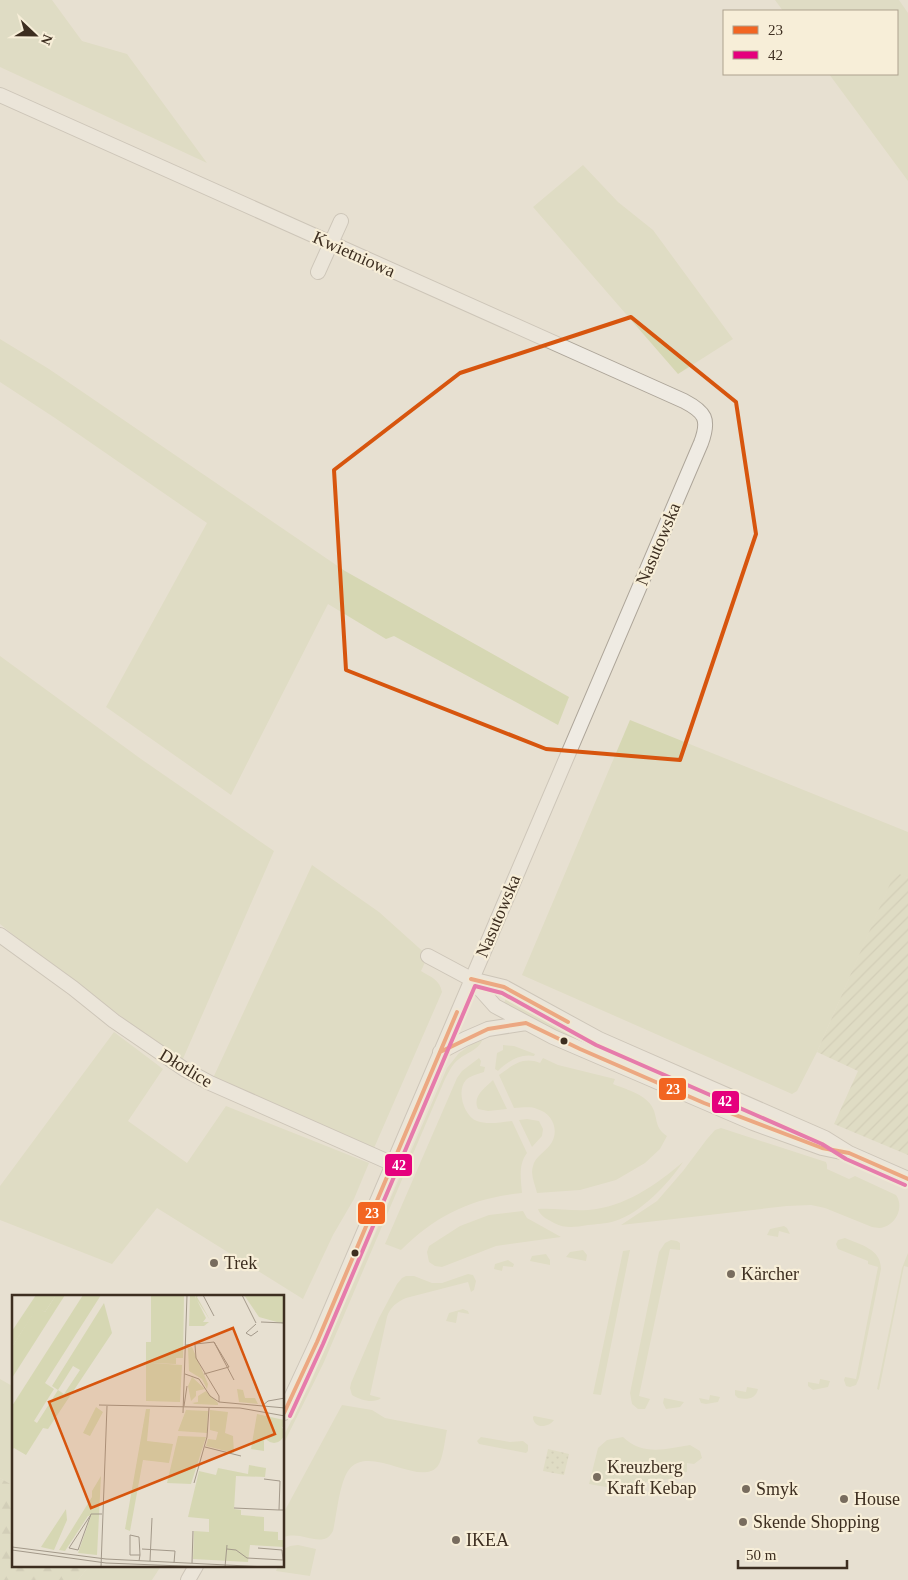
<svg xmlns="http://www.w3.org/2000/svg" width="908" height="1580" viewBox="0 0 908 1580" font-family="Georgia,serif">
  <defs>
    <pattern id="forest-firs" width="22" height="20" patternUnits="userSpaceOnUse" patternTransform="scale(1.25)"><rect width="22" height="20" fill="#d6d7b3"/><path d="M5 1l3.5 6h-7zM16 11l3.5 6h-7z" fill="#b9b99a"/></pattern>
    <pattern id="park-dots" width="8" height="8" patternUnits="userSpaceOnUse" patternTransform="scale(1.25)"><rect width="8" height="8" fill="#d6d7b3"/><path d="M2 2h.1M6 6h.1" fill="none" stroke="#b9b99a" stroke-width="1.8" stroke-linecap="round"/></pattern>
    <pattern id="garden-furrows" width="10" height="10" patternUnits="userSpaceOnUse" patternTransform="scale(1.25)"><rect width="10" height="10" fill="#d6d7b3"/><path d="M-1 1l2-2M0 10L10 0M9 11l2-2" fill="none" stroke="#b9b99a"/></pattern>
  </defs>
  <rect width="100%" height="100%" fill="#e7e0d1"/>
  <path fill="#d6d7b3" d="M0,0H52L82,41L127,54L207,163L0,67Z
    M775,0H899L908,13V181L829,74H897V11H783Z
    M583,165L618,202L653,230L733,339L678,374L533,207Z
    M0,339L49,369L345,571L569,697L558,725L394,636L386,639L328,604L231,795L106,707L207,523L55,418L0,382Z
    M0,656L141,759L274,851L182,1061L47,962L0,924Z
    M630,720L908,832V878L895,873L817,1052L797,1091L792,1094L522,975Z
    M312,865L379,912L428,956L421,971C431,977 440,980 442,992L371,1155L213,1078Z
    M507,996L585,1040L695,1091L563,1035L503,1005Z
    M114,1032L163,1069L128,1121L187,1163L226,1106L369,1163L354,1199L333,1235L303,1299L157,1208L112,1264L0,1220V1186Z
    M481,1038L482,1041C478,1050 466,1053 459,1059C452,1064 449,1072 445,1079L324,1362L284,1443V1435L310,1384L447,1068L459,1053Z
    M503,1045L514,1046L535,1054L534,1056C520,1053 507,1062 498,1071L495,1069L497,1053L503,1050Z
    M479,1058L481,1061L480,1066L485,1067L484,1072C478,1074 470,1076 466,1080C456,1091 464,1116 477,1121C488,1125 501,1122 512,1121L527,1153C518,1165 521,1179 522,1193C472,1198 436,1215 401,1250L385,1244L457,1078L462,1071Z
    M543,1058L558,1065L615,1079L613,1084C625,1089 644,1094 651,1105C659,1117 653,1127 667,1136L660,1149L645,1163L616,1180L580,1190L537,1193C535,1184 530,1175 533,1166C535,1156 547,1151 552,1142C559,1129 552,1113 537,1109C530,1106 522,1108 514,1108L499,1075C513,1065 523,1056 540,1063Z
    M493,1080L507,1109L488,1111L478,1109C472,1096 485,1088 493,1080Z
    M527,1119L539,1121L543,1129L542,1136L532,1147L519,1120Z
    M721,1128L826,1162L827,1165V1169L849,1179L855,1176L896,1195C904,1206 897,1223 884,1227C880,1229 875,1227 872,1227L825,1208L811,1205L787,1206L621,1225L657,1201L683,1171L707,1139L715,1130Z
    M683,1162C668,1184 641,1213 615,1221C606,1224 596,1224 588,1225C575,1227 566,1229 554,1223C547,1219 540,1216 538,1209C554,1208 571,1211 588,1210C625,1207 656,1185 683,1162Z
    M523,1211L527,1218L561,1237L496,1246L442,1267L435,1266L429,1262L427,1252L429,1246L460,1226L489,1215Z
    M784,1226L787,1228L790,1234L779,1231L778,1237L767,1235L770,1229Z
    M845,1238C861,1245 881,1249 881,1269L859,1378L856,1385L850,1387L846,1386L844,1380L845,1377L856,1379L878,1267L868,1264V1261L838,1249L836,1244L838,1240Z
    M671,1240L677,1241L680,1243V1250L670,1249L639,1396L650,1399L645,1409H638L632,1404L630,1393L659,1252L665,1243Z
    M583,1250L587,1255L586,1261L566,1257L570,1252Z
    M630,1250L601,1395L593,1394L623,1251Z
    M908,1253V1267L904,1266L879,1390L877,1389L902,1268Z
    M546,1254L550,1260V1265L530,1261L532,1256Z
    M508,1260L514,1264L513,1267L503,1266L502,1271L494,1269L495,1264Z
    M468,1274L473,1275L476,1281L474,1290L471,1292L468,1282L406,1298C397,1302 390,1307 387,1317L370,1395L381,1398C374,1404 360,1400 352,1395L350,1388L351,1383L379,1318L397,1284L402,1278L406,1276H414L432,1283H442Z
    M463,1309L468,1311L469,1314L458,1312L456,1323L446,1321L449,1313Z
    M0,1379L14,1387V1486L0,1478Z
    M820,1379L830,1381L828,1387L813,1390L808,1386V1382L819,1384Z
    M747,1387L758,1389C756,1399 747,1400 738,1398L735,1395V1390L746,1392Z
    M710,1395L720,1397L718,1402L706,1404L701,1403L699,1398L709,1400Z
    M664,1398L684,1402L680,1407L666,1409L663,1403Z
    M342,1405L372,1410L385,1418L447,1430C445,1439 443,1461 437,1467C419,1487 367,1442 348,1471C339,1485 337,1514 333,1531C331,1534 329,1538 324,1539C312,1542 299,1532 284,1537V1512Z
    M534,1416L554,1420C549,1428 533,1429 533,1417Z
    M481,1437L510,1442L523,1441L528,1445V1451L526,1453L479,1444L477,1441Z
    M623,1437C642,1456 666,1449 690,1445L700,1451L702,1458L694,1464L687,1463V1472L678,1473V1478L606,1487L589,1484L598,1448L607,1440Z
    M298,1545L316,1549L310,1576L276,1571L278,1566H284V1549L290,1546Z
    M89,1566H161L152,1580H78Z"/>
  <path fill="url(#forest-firs)" d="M0,1478L14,1486V1566H89L78,1580H0Z"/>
  <path fill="url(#park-dots)" d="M548,1449L569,1454L564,1475L543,1471Z"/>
  <path fill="url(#garden-furrows)" d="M895,872L908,878V1155L834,1124L858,1071L817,1052Z"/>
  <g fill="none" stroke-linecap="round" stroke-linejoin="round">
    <defs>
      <path id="street" d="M0,95L684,401C705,412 710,419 701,443L317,1342L284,1413
        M318,272L341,221
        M0,935L73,988L114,1021L184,1069L210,1083L393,1164
        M428,956L471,979L504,987L599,1039L825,1138L849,1153L908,1179
        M471,979L495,1006L553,1037L753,1123L822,1148L841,1152
        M440,1052L465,1039L488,1029L526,1023
        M188,1580L196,1566"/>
    </defs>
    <use href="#street" stroke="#ada599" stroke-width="16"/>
    <use href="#street" stroke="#efebe3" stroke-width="14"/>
    <defs>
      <path id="bus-1" d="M471,979L504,987L568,1022
        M440,1052L488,1029L526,1023L580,1049L704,1103L822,1148L849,1153L908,1179
        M284,1413L317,1342L457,1012"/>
      <path id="bus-2" d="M290,1416L323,1344L475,986L502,993L596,1045L822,1144L846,1159L905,1185"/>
    </defs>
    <use href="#bus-1" stroke="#f7eed8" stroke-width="8"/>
    <use href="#bus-2" stroke="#f7eed8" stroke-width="8"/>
    <use href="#bus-1" stroke="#f26522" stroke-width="4"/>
    <use href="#bus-2" stroke="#e5007d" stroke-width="4"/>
  </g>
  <path d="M0 0H908V1580H0ZM631,317L736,402L756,534L680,760L546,749L346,670L334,470L460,373Z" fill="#e7e0d1" fill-opacity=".55" fill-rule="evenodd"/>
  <path fill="none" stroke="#d7550e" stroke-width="4" stroke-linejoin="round" d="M631,317L736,402L756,534L680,760L546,749L346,670L334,470L460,373Z"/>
  <g fill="#3d2e20" stroke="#f7eed8" stroke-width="2">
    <circle cx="564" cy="1041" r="4.5"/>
    <circle cx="355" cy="1253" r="4.5"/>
  </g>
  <g fill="#786c5e" stroke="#f7eed8" stroke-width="2">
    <circle cx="214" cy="1263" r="5"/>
    <circle cx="731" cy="1274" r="5"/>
    <circle cx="597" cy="1477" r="5"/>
    <circle cx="746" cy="1489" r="5"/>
    <circle cx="844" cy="1499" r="5"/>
    <circle cx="743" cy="1522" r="5"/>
    <circle cx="456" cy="1540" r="5"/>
  </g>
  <g text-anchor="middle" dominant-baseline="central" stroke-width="4.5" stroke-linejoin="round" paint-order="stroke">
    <g font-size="18" fill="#3d2e20" stroke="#f7eed8">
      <text transform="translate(354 254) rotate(24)">Kwietniowa</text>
      <text transform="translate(658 544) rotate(-67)">Nasutowska</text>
      <text transform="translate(498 916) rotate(-67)">Nasutowska</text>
      <text transform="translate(186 1068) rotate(31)">Dłotlice</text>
    </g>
    <g font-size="18" fill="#3d2e20" stroke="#f7eed8" text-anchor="start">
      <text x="224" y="1263">Trek</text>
      <text x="741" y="1274">Kärcher</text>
      <text x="607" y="1467">Kreuzberg<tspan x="607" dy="21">Kraft Kebap</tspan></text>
      <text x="756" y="1489">Smyk</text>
      <text x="854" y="1499">House</text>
      <text x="753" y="1522">Skende Shopping</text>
      <text x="466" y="1540">IKEA</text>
    </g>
  </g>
  <g transform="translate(12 1295)">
    <rect width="272" height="272" fill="#e7e0d1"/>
    <path d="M44,0H53L0,83V52L25,12L33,17ZM71,0H89L33,88L42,94L22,126L25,128L46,95L52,99L68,75L61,71L46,95L40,91L92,8L100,38L36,134L31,133L14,160L2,153L0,155V111ZM178,0H183L184,4V0H187L185,2L198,25L185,5L194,23L191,27H197L192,31H177ZM232,0H272V29L247,22ZM134,47H139V68L170,70L168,107L134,106ZM180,52L196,89L195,94L190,84L177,76L176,53ZM180,82L193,94L184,96V101L179,106L176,91ZM225,94L231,95L233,103H243L246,109L227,107ZM194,96L206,108V110L183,109L180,108L186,107V101ZM84,112L91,117L78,141L71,138ZM134,114H138L135,146L161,149L157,168L131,165L118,236L113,234ZM174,115L196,116L195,138L166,136ZM198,115L216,117L213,138L221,141L222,158L194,151L196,144L204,145L206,137L198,135ZM245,119L272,125V133L264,129L252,144V156L239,154ZM166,141L194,142L179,189L155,188ZM237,170L254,173L253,182L224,181L222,214L229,215V220L252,222V236L266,237V245H272V252L238,250L236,267L181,264L182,236L197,237V224L176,222L187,176L204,180L206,173L236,179ZM89,181L85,260L66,258L79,221H76L53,256L47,255L80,202V196ZM54,214L55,225L42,255L29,252Z" fill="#d6d7b3"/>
    <path d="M252 138a10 10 0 1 1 20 0a10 10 0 1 1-20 0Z" fill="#d6d7b3"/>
    <path d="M24,0H44L33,17L25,13L0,52V36ZM139,0H172L171,63H164V69L139,68Z" fill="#d6d7b3"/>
    <path fill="none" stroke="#a3998a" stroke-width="1" d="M191,0L202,21M230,0L244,28M249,27L273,28M244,29L234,38L239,41L246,36M174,50L202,47L222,85M183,50L184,63L207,101V107M173,79L187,84L198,101L207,107L273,113M192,79L217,72L202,47M87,110L228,113L273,121M172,111L175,91M250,111L256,106L273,103M171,118L175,0M193,152L229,161M252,184L268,186L267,215H273M182,188L195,142L197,113M222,213L267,215M78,221L57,253L66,255L78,222L79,219H90M0,252L94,264L255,272M130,254L163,256L162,268M215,254L224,255L235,263L271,265L270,255L246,253M0,255L94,268L196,272M127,266L128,260H118V240L127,242L128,260M138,266L140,223M180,268L181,236M89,272L95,111M213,272L215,250"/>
    <path fill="#d7550e" fill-opacity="0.15" stroke="#d7550e" stroke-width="2.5" d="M221,33L263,139L79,213L37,107Z"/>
    <rect width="272" height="272" fill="none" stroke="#3d2e20" stroke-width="2.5"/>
  </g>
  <g stroke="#f7eed8" stroke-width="2">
    <rect x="658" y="1077" width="29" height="24" rx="5" fill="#f26522"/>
    <rect x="711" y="1090" width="29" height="24" rx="5" fill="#e5007d"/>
    <rect x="384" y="1153" width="29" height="24" rx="5" fill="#e5007d"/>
    <rect x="357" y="1201" width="29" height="24" rx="5" fill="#f26522"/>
  </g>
  <g font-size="14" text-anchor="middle" font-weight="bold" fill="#fff">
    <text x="673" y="1094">23</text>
    <text x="725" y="1106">42</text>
    <text x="399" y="1170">42</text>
    <text x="372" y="1218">23</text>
  </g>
  <rect x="723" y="10" width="175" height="65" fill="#f7eed8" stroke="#ada18e"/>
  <rect x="733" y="26" width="25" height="8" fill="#f26522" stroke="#ada18e"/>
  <text x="768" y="35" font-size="15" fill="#3d2e20">23</text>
  <rect x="733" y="51" width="25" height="8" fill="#e5007d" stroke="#ada18e"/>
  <text x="768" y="60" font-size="15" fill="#3d2e20">42</text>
  <g transform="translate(35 35) rotate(112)" stroke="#f7eed8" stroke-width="4" paint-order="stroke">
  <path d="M0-4L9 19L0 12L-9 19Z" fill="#3d2e20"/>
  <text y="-8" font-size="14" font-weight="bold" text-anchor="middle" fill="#3d2e20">N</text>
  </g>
  <path d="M738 1560v8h109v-8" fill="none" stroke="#3d2e20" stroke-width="2.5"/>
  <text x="746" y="1560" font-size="15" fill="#3d2e20" stroke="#f7eed8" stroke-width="4" paint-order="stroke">50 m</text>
</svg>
